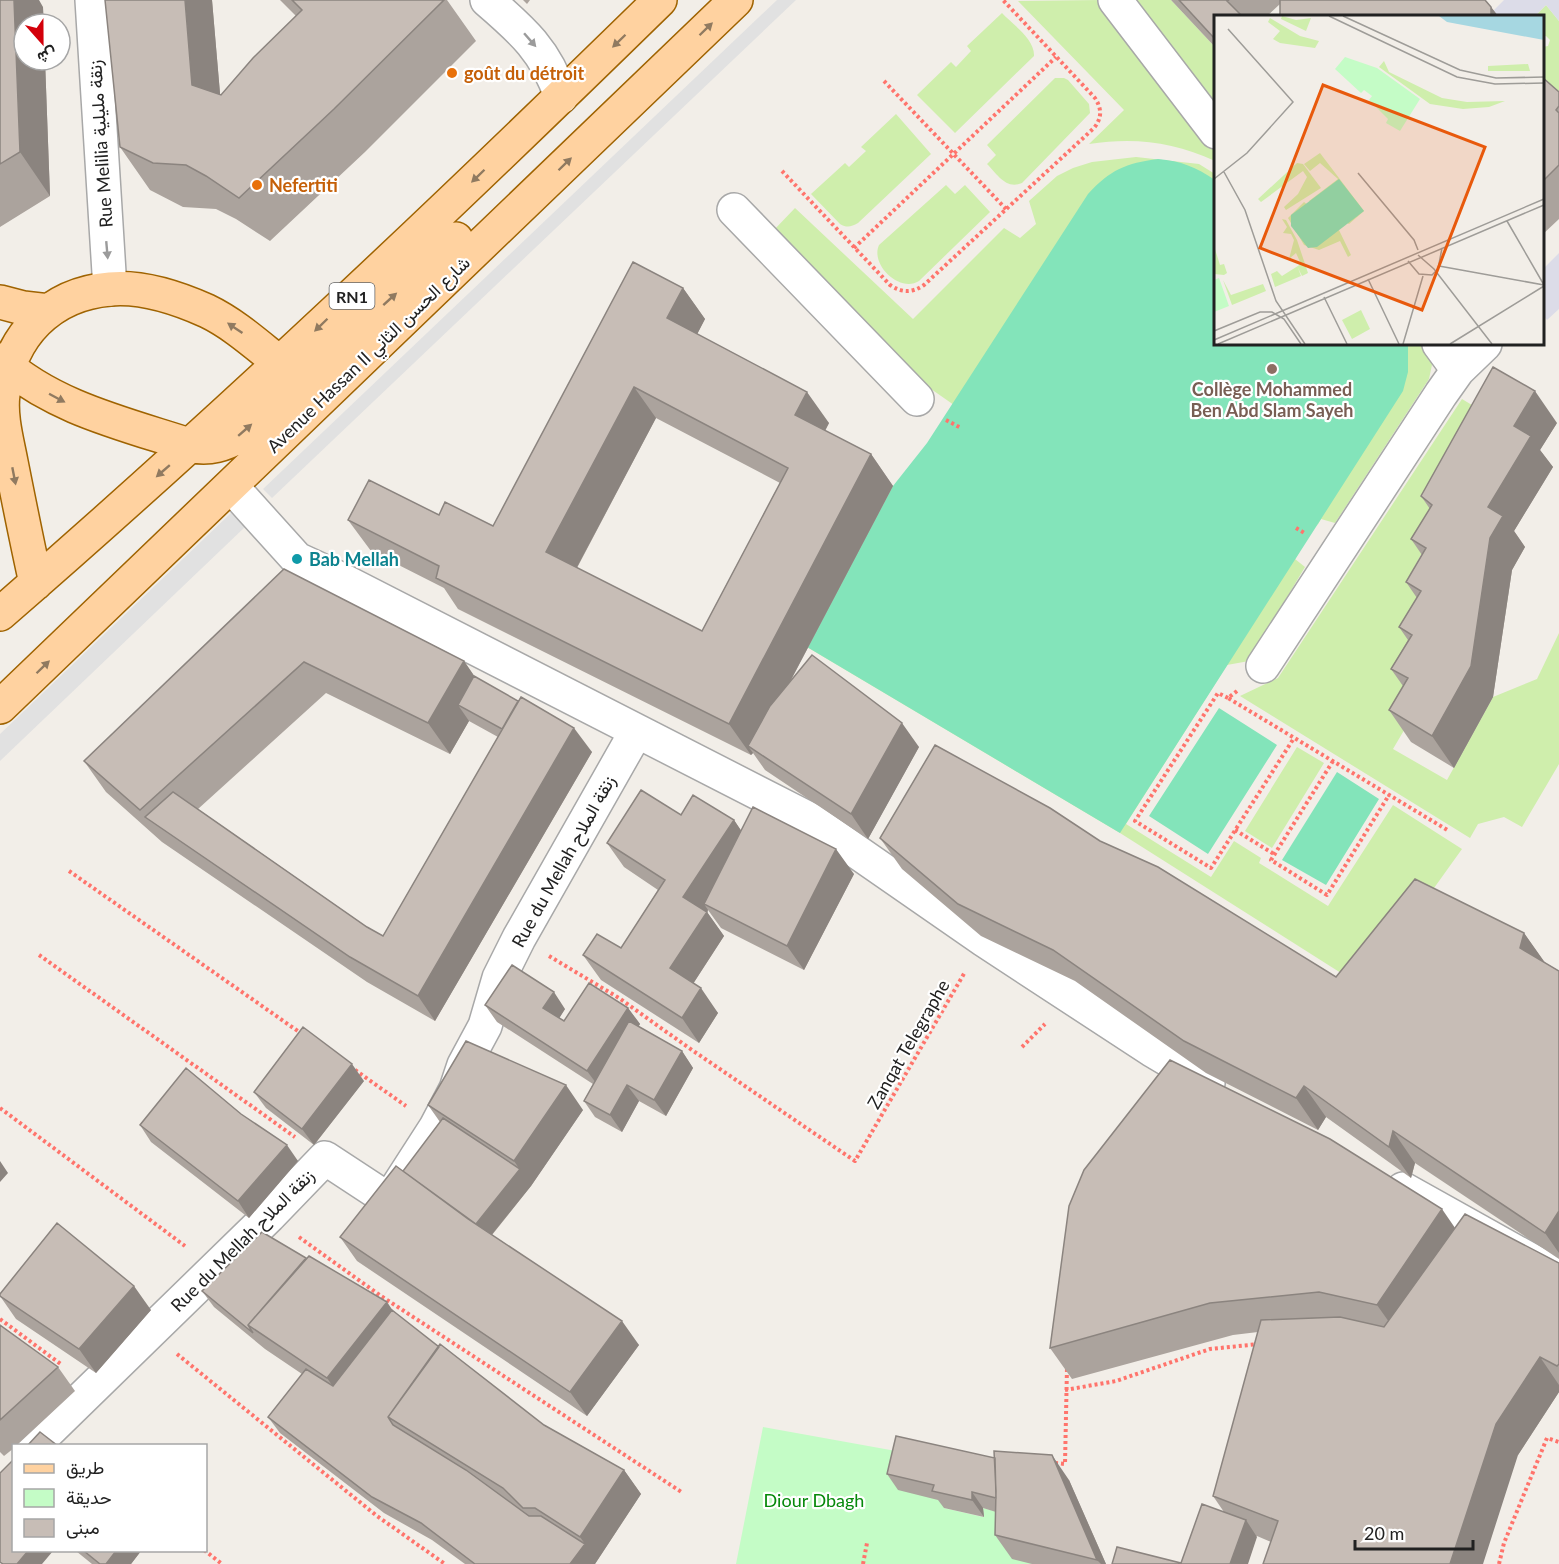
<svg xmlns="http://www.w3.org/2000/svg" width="1559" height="1564" viewBox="0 0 1559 1564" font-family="Lato,Vazirmatn,sans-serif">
  <rect width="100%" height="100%" fill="#f2eee8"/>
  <path fill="#cfeeac" d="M1101,0L1215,146V161C1174,142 1135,137 1089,144L1124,110L1018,1Z
    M1125,0H1171L1215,47V116Z
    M1546,5L1559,21V103L1543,107L1542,47L1548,46L1550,40L1546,36L1543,37L1542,16H1535Z
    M1002,13C1012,24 1035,39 1034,56L955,133L917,95L951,62L956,67L971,51L967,46Z
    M1055,78H1064L1068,80L1089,104L1090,113L1022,183C1006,190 997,174 987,164L996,155L987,145Z
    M896,114L931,154L858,223C851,227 847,228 840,224L811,194L845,163L849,167L866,151L861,147Z
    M1136,157L1199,164L1215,174V208L974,419L921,382L773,231L795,208L913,319L1004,228L1020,238L1036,224L1029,201L1057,176L1073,168L1092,162Z
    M946,185L955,194L965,185L990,212L919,281C900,293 870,265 879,245Z
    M1384,344H1427L1433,360L1429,379L1335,523L1321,519L1317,526Z
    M1462,399L1495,419L1410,575L1434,590L1413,715L1393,749L1447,780L1493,697L1537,679L1559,633V764L1522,827L1504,817L1478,824L1470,838L1240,696L1278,678Z
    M893,486L1300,551L1295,559L1305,567L1249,661L1227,665L1126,824L1211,877L1234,841L1261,858L1259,863L1328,906L1393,805L1462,849L1363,987L1120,833L807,647Z
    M1297,747L1324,763L1272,848L1245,831Z"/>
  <path fill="#c4fcc6" d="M763,1427L907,1453L945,1501L944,1508L983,1517V1508L1013,1516L1032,1564H736Z"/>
  <path fill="#83e4ba" d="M1158,159C1181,161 1196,167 1215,180L1216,344H1408V372L1403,391L1120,833L807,647L893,486L927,443L1088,194C1110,170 1126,163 1158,159Z
    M1219,708L1277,745L1208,854L1149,816Z
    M1337,772L1379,799L1326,885L1282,860Z"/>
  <path fill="#e1e1e1" d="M777,0H796L272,498L263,489Z
    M231,513L245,527L0,761V734Z"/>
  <path fill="#dcdce8" d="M1504,0H1559V21L1546,5L1535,16H1493L1490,14Z
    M1559,253V309L1547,320L1543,315V269Z"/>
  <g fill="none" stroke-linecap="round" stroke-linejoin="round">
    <defs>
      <path id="minor" d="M92,0L110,289
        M487,0C522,30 547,52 561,97
        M1115,0L1216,132
        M734,210L917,399
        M1439,344L1458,370
        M231,486L297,559L334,576L811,820L984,940L1152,1050L1208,1083
        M1263,666L1441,394L1458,370L1485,344
        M1403,1189L1559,1276
        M33,1446L269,1216L325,1158L389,1200L436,1127L456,1089L464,1065L485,1026L499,978L519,938L636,732"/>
      <path id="major" d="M0,302L23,308L49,311
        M0,360C53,408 125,424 192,446C211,449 223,445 240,436L456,239
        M36,583C27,543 19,502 11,462C7,441 0,416 3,394C10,336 50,294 110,289C142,286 178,298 207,311C234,324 257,345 281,364
        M0,614C227,417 445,210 660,0
        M0,707L736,0"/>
    </defs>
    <use href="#minor" stroke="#a8a8a8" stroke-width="36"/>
    <use href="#major" stroke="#9f6300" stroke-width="36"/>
    <path stroke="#ff746c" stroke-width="4" stroke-dasharray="3 3" stroke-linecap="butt" d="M884,81L1006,209
      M782,171L890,285C902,293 912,293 924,285L1094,128C1102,118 1102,109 1095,98L1003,0
      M854,248L1056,57
      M946,420L961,428
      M1296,528L1306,534
      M1237,691L1228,698L1449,831
      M1228,698L1218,693L1135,821L1211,868L1294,738
      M1333,761L1271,860L1327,895L1389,795
      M1235,830L1274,854
      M69,871L302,1034
      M39,955L295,1137
      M549,956L619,998L689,1048L855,1161L965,972
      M1022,1047L1045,1024
      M355,1070L406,1106
      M0,1108L185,1246
      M299,1237L381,1296L683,1493
      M0,1319L62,1365
      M177,1354L377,1516L445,1564
      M1065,1390L1116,1381L1210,1349L1259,1344
      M1055,1463L1065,1464L1067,1367
      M204,1550L222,1564
      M863,1564L867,1543
      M1499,1564L1504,1543L1547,1438L1559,1442"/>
    <use href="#minor" stroke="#fff" stroke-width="33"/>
    <use href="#major" stroke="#ffd2a0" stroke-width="33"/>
  </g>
  <path fill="#aba39d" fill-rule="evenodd" d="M0,0L43,7L24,60H45L50,196L0,227Z
    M212,0L220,94L221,95L296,16L280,0H447L476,41L365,152L270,241L236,219L216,209L183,207L150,190L120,147Z
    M523,0H530L527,4Z
    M1171,0H1485L1491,7L1498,16H1280V4L1267,16H1215V47Z
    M1542,77L1559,92V219L1542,235Z
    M683,288L705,319L697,334L829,423L825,431L871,454L893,486L790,682L919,747L868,839L765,770L753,753L751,755L458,609L444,588L371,551L348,520L439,515L493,526ZM656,418L780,483L702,631L577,568Z
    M1557,423L1540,450L1553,467L1514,531L1525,547L1512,570L1493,697L1454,768L1411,742L1389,710L1403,686L1391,669L1408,640L1399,627L1417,598L1406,582L1422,555L1411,539L1430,509L1421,496Z
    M284,569L464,661L474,676L592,752L435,1021L367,982L162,842L106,792L84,761ZM326,693L450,754L469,721L498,737L383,936L367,927L198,809Z
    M681,815L734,820L741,831L854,874L804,970L721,928L708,910L707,912L724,936L693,984L718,1013L699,1043L601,980L583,955L621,948L658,890L624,867L607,843Z
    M880,838L1100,841L1336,977L1524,933L1544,962L1559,971V1259L1415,1163L1411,1178L1326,1117L1318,1130L1206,1073L1075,981L981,936L902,869Z
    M485,1005L565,1009L559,1018L564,1021L628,1008L640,1024L638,1027L682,1051L693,1068L666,1116L639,1101L622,1132L595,1117L584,1101L593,1084L497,1022Z
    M364,1081L314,1145L266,1108L254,1092Z
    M428,1105L583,1110L531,1186L492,1235L639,1345L587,1416L357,1261L340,1237L403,1171L440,1122Z
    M241,1114L298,1161L249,1218L151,1142L140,1125Z
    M1455,1228L1559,1263V1392L1518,1455L1271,1542L1257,1536L1181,1563L1224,1512L1213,1496L1258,1332L1233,1335L1072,1379L1050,1348Z
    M306,1258L392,1310L439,1347L544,1425L624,1470L641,1494L595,1564H465L432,1540L384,1513L280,1433L268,1417L302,1374L265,1349L214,1307L202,1291Z
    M0,1294L151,1310L96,1373L16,1319L0,1296Z
    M0,1325L58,1367L75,1391L16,1446H14V1448L4,1456L0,1452Z
    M887,1474L1069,1480L1106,1564H1032L1012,1559L995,1535L996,1512L983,1508L984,1517L944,1508L938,1500L898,1490Z
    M76,1551H141L131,1564H92Z"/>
  <path fill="#8b847f" d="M14,0H39L43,7L44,24H24V60H45L50,196L20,152Z
    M185,0H212L223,128L192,85Z
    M1491,7L1498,16H1491Z
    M683,288L705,319L689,350L667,318Z
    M634,387L656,418L568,584L546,552Z
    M1535,391L1557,423L1540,450L1553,467L1514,531L1525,547L1512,570L1493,697L1454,768L1432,736L1488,507L1514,426Z
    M807,392L829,423L817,446L795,415Z
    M871,454L893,486L754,750L748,746L753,753L751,755L729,724Z
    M464,661L486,693L458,705L469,721L450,754L428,723Z
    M902,723L919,747L868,839L851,814Z
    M574,728L592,752L435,1021L418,996Z
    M734,820L751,845L704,904L708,910L707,912L724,936L687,993L670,968L683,897Z
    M836,849L854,874L804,970L787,946Z
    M1524,933L1546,964L1520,948Z
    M701,988L718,1013L699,1043L682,1018Z
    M554,992L565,1009L555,1025L543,1008Z
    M628,1008L640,1024L599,1087L587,1071Z
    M682,1051L693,1068L666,1116L654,1100Z
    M352,1064L364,1081L314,1145L302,1129Z
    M566,1085L583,1110L531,1186L514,1161Z
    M627,1085L639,1101L622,1132L610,1115Z
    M1304,1086L1326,1117L1318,1130L1296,1098Z
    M1393,1131L1415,1163L1411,1178L1389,1147Z
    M287,1145L298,1161L249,1218L238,1201Z
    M0,1161L8,1173L0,1182Z
    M520,1169L531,1186L485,1243L474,1227Z
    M1442,1209L1464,1241L1399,1336L1377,1305Z
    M1559,1211V1253L1545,1233Z
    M134,1286L151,1310L96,1373L79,1349Z
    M387,1302L404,1327L344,1402L327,1378Z
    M622,1321L639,1345L587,1416L570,1392Z
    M1540,1357L1559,1385V1392L1518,1455L1483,1564H1450L1496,1424Z
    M1052,1455L1069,1480L1106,1564H1101L1097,1560Z
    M624,1470L641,1494L595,1564H570L585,1544L580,1537Z
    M972,1492L983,1508L984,1517L972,1500Z
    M1246,1520L1257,1537L1248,1564H1230Z
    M28,1551H53L42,1564H17Z
    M116,1551H141L131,1564H106Z"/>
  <path fill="#c7bdb6" stroke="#8b847f" stroke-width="1.5" fill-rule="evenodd" d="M0,0H14L20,152L0,164Z
    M105,0H185L192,85L221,95L253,58L302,10L292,0H444L334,109L239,198L206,176L186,165L153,163L120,147Z
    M1179,0H1229L1227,1L1242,16H1215V39Z
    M1280,0H1485L1491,7V16H1280Z
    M1542,77L1559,92V106L1556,110L1559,113V165L1542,182Z
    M633,262L683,288L667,318L807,392L795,415L871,454L729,724L436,578L439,566L348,520L369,480L439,515L445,502L493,526ZM634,387L788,468L702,631L546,552Z
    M1493,367L1535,391L1514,426L1531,436L1488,507L1503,516L1490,538L1471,666L1432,736L1389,710L1408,678L1391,669L1412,635L1399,627L1421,591L1406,582L1426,548L1411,539L1432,505L1421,496Z
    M284,569L464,661L428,723L304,662L140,810L84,761Z
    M812,655L902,723L851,814L748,746L770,706Z
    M474,676L518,701L502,729L458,705Z
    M521,697L574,728L418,996L350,957L145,817L173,792L367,927L383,936Z
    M935,745L1050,808L1100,841L1158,867L1336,977L1415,879L1524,933L1520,948L1559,971V1211L1545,1233L1393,1131L1389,1147L1304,1086L1296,1098L1184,1041L1053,950L958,904L880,838Z
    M641,790L681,815L693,795L734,820L683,897L707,912L670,968L701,988L682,1018L583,955L597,934L621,948L665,880L607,843Z
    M753,807L836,849L787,946L704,904Z
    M512,965L554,992L543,1008L564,1021L589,983L628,1008L587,1071L485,1005Z
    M629,1021L682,1051L654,1100L627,1085L610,1115L584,1101Z
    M303,1027L352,1064L302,1129L254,1092Z
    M466,1041L566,1085L514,1161L428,1105Z
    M1170,1060L1330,1139L1442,1209L1377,1305L1319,1292L1210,1303L1050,1348L1069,1206L1084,1170Z
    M186,1068L241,1114L287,1145L238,1201L140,1125Z
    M443,1118L520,1169L476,1224L403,1171Z
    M396,1166L468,1219L622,1321L570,1392L340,1237Z
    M1465,1214L1559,1263V1364L1557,1366L1540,1357L1496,1424L1450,1564H1263L1278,1521L1213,1496L1261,1320L1340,1317L1384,1327Z
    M57,1223L134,1286L79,1349L0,1296V1294Z
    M262,1232L306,1258L248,1325L253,1333L202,1291Z
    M309,1256L387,1302L327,1378L248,1325Z
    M392,1310L439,1347L388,1417L393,1425L466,1470L529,1516H541L585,1544L570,1564H475L421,1523L372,1497L268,1417L306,1369L333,1386Z
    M0,1325L58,1367L0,1420Z
    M440,1344L544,1425L624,1470L580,1537L535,1508H523L503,1488L388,1417Z
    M40,1432L58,1446H27Z
    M896,1436L995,1458L996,1498L972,1492V1500L932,1491L934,1485L887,1474Z
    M994,1451L1052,1455L1097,1560L995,1535L996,1491Z
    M14,1459V1551H28L17,1564H3L0,1562V1473Z
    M1202,1504L1246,1520L1230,1564H1112L1117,1547L1181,1563Z
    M84,1551H116L106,1564H100Z"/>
  <defs><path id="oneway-solid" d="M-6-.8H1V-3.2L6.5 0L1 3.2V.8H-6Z" transform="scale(1.5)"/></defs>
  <g fill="#907a60">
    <use href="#oneway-solid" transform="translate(706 29) rotate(-44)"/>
    <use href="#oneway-solid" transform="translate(619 41) rotate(136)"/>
    <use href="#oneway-solid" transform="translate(565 164) rotate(-44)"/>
    <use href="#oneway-solid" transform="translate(478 176) rotate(136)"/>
    <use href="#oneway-solid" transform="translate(390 299) rotate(-42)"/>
    <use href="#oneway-solid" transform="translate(321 325) rotate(136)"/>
    <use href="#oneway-solid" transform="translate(235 328) rotate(-146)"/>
    <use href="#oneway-solid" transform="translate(57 398) rotate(28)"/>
    <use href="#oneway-solid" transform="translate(245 430) rotate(-41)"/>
    <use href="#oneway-solid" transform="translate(163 471) rotate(139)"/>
    <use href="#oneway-solid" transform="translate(14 476) rotate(79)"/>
    <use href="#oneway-solid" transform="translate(43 667) rotate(-44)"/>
  </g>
  <g fill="#9b9b9b">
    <use href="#oneway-solid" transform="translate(530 40) rotate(49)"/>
    <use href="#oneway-solid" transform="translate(107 250) rotate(85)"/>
  </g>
  <g fill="#e8710a" stroke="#fff" stroke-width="2">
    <circle cx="452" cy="73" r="6"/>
    <circle cx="257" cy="185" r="6"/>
  </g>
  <circle fill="#8d6e63" stroke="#fff" stroke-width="2" cx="1272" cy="369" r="6"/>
  <circle fill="#0f9aa8" stroke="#fff" stroke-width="2" cx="297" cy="559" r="6"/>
  <g text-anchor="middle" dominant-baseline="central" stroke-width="4.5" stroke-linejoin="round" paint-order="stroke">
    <rect fill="#fff" stroke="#646464" stroke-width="1.5" x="329.5" y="283" width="45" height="26" rx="4.5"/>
    <g font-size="16" font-weight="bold" fill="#212121">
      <text x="352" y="296">RN1</text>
    </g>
    <g font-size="18" font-weight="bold" fill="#c56008" stroke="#fff" text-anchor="start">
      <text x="464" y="73">goût du détroit</text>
      <text x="269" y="185">Nefertiti</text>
    </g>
    <g font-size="18" fill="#212121" stroke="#fff">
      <text transform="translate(100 144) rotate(-94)">Rue Melilia زنقة مليلية</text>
      <text transform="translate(368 354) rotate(-44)">Avenue Hassan II شارع الحسن الثاني</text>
      <text transform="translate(563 861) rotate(-61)">Rue du Mellah زنقة الملاح</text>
      <text transform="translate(908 1044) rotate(-60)">Zanqat Telegraphe</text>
      <text transform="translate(242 1240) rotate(-45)">Rue du Mellah زنقة الملاح</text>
    </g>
    <g font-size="18" font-weight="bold" fill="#785e54" stroke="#fff">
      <text x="1272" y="389">Collège Mohammed<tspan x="1272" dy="21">Ben Abd Slam Sayeh</tspan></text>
    </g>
    <g font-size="18" font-weight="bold" fill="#0d838f" stroke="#fff" text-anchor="start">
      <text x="309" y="559">Bab Mellah</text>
    </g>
    <g font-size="18" fill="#06890b" stroke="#fff">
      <text x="814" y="1500">Diour Dbagh</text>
    </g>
  </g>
  <g transform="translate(1214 15)">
    <rect width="330" height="330" fill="#f2eee8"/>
    <path d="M68,1L82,5L97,3L92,16L67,4ZM56,3L86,21L105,26L101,33L66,28L59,24L66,16L54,7ZM170,46L175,57L228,83L253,87L291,86L275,92L249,94L216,89L165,52ZM314,49L316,56H274V51ZM106,138L150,196L135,209L95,186L124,164L106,148L96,156L90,149ZM83,148L89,149L107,173L72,195L70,192L84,179L93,162L89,156L47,187L44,184ZM90,187L124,213L137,240L134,242L126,226L105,235L90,230L74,203ZM68,204L72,205L83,225L94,258L88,261L84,253L87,261L61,272L57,259L63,256L68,261L87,249L82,238L75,244L80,225L77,219L69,218L73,212ZM0,231L6,250L10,249L13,258L10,260L0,259ZM9,265L17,280L49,269L52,276L18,290ZM147,295L156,314L138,324L128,305Z" fill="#cfeeac"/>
    <path d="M131,42L163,53L206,84L186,116L172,108L174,104L155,85L158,81L150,75L147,78L121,54ZM5,263L15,291L0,297V265Z" fill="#c4fcc6"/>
    <path d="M125,164L150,196L103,232L94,233L77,211V200Z" fill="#83e4ba"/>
    <path d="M225,1H330V25L233,7Z" fill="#a6d7e1"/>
    <path fill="none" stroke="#9e9c98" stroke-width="1.5" d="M115,1L243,62L281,69L330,68M129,1L246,55L282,63L330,62M10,157L31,195L62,286L91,329M144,158L200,225L204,235M0,164L33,138L79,87L14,14M293,206L330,270M204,240L220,254L278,329M194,246L205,259L218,260L224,254L228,233M225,251L330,270M154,264L185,329M110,282L133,329M0,316L46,297H58L70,304L87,329M0,325L330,184M4,329L330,190M189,329L209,261M236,329L330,271"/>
    <path fill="#e8590c" fill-opacity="0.15" stroke="#e8590c" stroke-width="3" d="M109,70L271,132L208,295L46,233Z"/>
    <rect width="330" height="330" fill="none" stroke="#212121" stroke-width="3"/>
  </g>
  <rect x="12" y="1444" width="195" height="108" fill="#ffffff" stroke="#a6a6a6" stroke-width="1.5"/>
  <rect x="24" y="1464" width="30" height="9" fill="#ffd2a0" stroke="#a6a6a6" stroke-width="1.5"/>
  <text x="66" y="1474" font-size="18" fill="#212121">طريق</text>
  <rect x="24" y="1489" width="30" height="18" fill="#c4fcc6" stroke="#a6a6a6" stroke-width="1.5"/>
  <text x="66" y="1504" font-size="18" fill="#212121">حديقة</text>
  <rect x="24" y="1519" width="30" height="18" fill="#c7bdb6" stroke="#a6a6a6" stroke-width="1.5"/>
  <text x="66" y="1534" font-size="18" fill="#212121">مبنى</text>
  <g transform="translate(42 42) rotate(159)"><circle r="28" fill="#ffffff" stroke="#a6a6a6" stroke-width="1.5"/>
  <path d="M0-4.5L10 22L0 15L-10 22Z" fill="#d3000a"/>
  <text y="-9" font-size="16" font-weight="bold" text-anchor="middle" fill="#212121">ش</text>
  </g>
  <path d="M1355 1540v9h118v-9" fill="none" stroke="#212121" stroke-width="3"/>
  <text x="1364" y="1540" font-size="18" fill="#212121" stroke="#ffffff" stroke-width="4.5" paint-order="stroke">20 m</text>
</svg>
